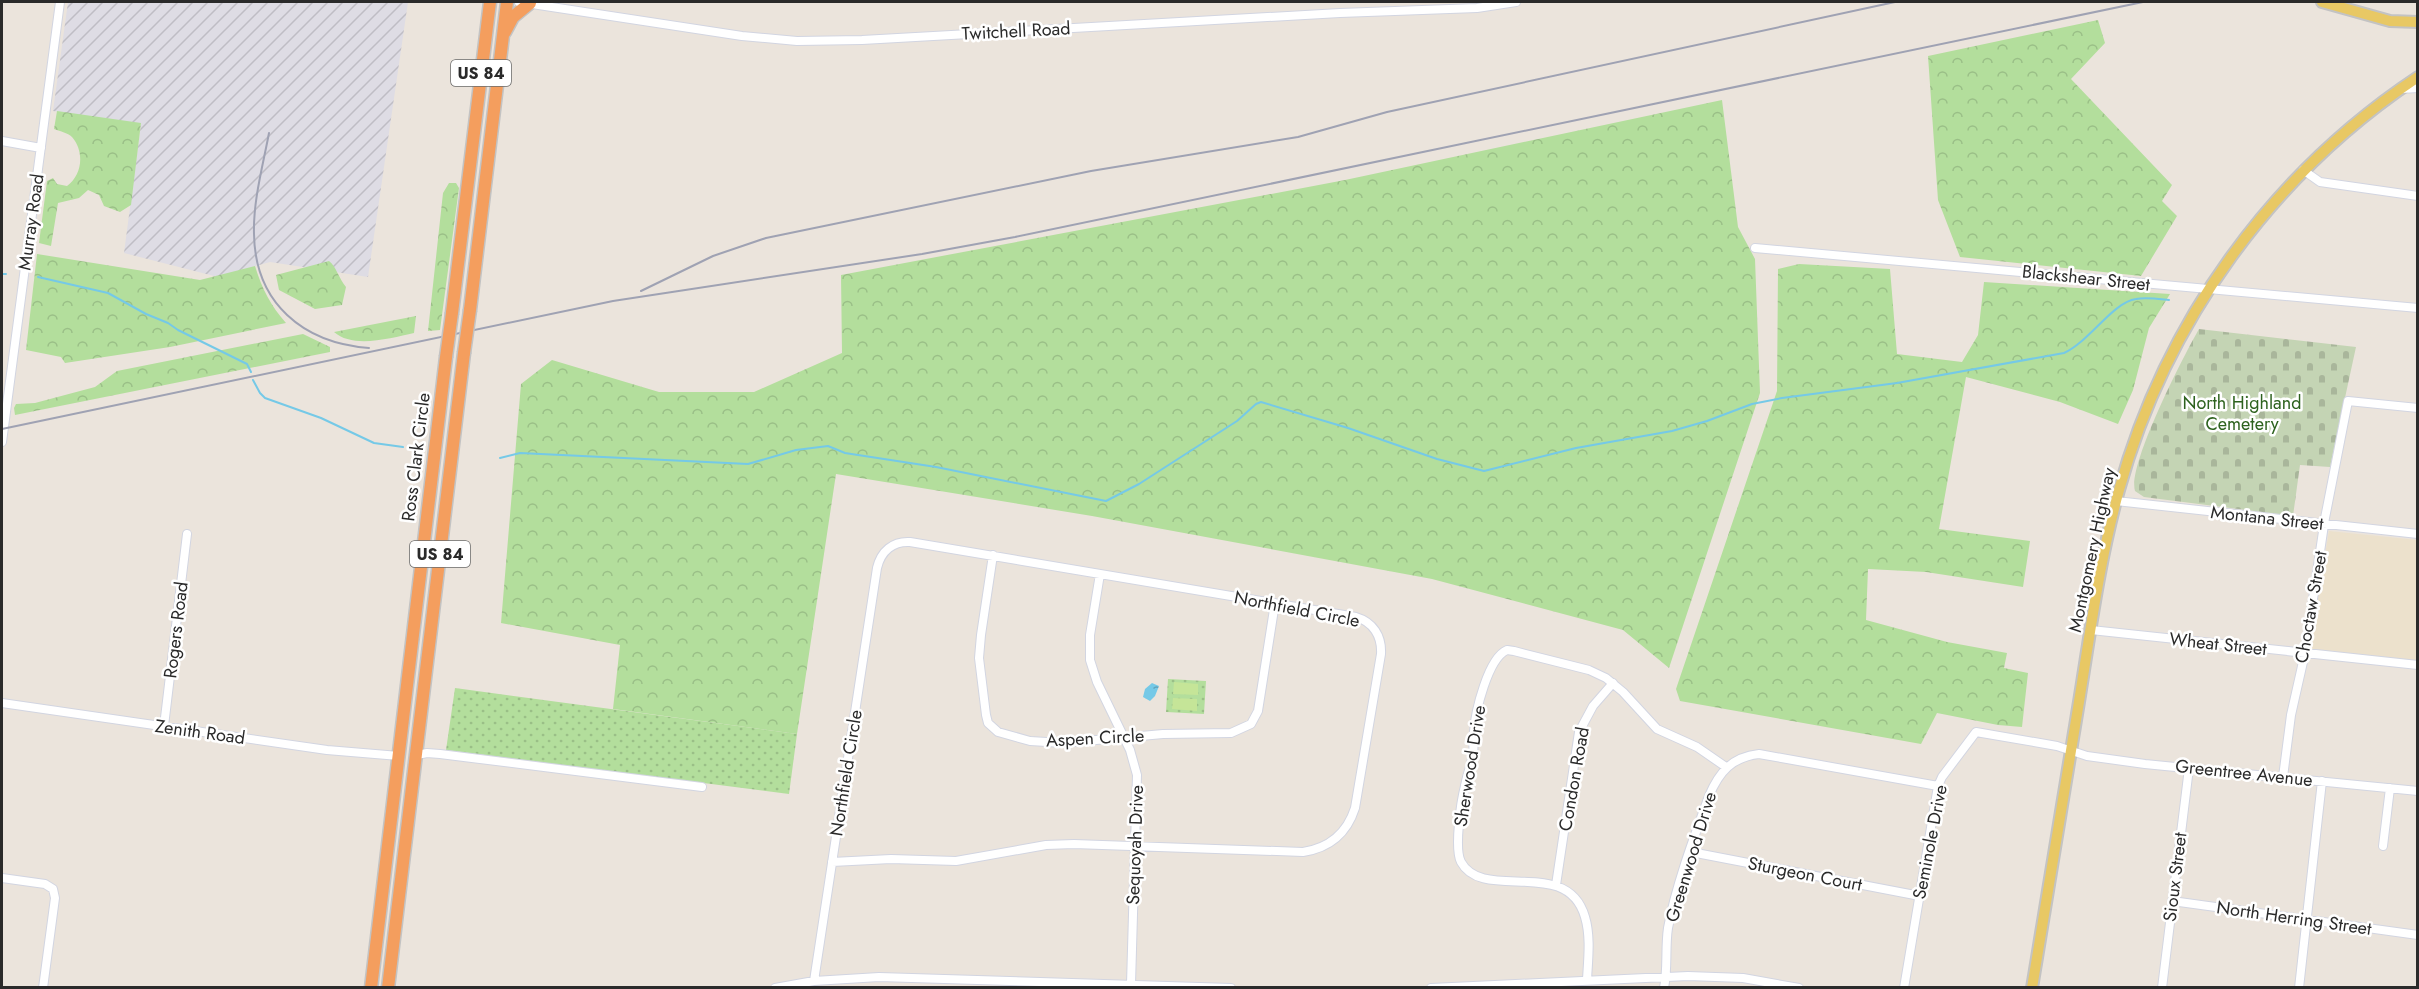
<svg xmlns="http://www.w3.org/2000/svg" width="2419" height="989" viewBox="0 0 2419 989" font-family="Jost,sans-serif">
  <defs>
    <pattern id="industrial-furrows" width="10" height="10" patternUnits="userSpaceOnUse" patternTransform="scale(1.5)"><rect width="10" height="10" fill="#dedce4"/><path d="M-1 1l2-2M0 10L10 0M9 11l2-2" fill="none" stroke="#bfbdc4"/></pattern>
    <pattern id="grass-dots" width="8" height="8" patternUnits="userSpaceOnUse" patternTransform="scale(1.5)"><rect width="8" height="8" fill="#b3de9c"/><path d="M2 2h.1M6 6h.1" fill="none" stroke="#9abf87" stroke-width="1.8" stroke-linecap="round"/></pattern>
    <pattern id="forest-crowns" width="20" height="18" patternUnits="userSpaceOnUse" patternTransform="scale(1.5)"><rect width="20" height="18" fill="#b3de9c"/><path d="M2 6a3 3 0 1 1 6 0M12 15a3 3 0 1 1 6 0" fill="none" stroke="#9abf87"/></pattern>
    <pattern id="cemetery-stones" width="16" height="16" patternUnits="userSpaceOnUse" patternTransform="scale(1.5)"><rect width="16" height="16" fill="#c4d4b4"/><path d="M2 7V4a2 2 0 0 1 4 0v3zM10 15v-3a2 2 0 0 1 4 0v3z" fill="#a9b69b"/></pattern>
    <pattern id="water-ripples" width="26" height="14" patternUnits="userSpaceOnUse" patternTransform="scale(1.5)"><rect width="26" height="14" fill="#75c9e7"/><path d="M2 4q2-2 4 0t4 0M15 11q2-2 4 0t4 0" fill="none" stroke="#60a3bb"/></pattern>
  </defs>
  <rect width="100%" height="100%" fill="#ebe4dc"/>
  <path fill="url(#industrial-furrows)" d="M68,2H408L368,277L270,262L218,277L124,253L141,124L53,111Z"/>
  <path fill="#ece1cc" d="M2329,531L2417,540V661L2309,649Z"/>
  <path fill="url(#grass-dots)" d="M1168,679L1206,681L1204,714L1166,712Z
    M455,688L797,734L789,794L446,750Z"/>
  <path fill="url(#forest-crowns)" d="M2098,20L2105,43L2071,79L2172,185L2162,201L2177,216L2141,276L1960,257L1938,200L1928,56Z
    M1722,100L1738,227L1755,259L1760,393L1669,668L1623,630L1432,579L1092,516L836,474L797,734L613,709L620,645L501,623L521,384L552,360L659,392H754L842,353L841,275L1345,180Z
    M57,111L141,123L131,205L120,212L104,206L99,195L88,190L79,198L58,203L51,246L39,243L47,181L53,178L57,184L67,186C82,175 85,152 72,137C68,133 59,131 54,129Z
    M449,183H456L459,188L440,330L428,331L443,193Z
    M37,254L200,280L255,266C262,289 271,306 286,323L170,347L65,363L61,357L26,350Z
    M329,261C336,266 339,279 346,287L342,305L315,309L279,290L276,275Z
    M1799,264L1890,269L1897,354L1962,362L1978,335L1984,282L2170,294L2149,328L2133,390L2118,424L2060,402L1966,377L1939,529L2030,541L2023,587L1926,572L1868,569L1866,620L1947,642L2007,653L2004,668L2028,673L2022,727L1998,725L1937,713L1921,744L1680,701L1676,689L1777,391L1778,269Z
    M416,316L414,333C391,338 353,349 334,332Z
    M303,334L330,347V352L15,415L14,408L16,404L35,403L95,387L117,371Z"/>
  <path fill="url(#cemetery-stones)" d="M2199,329L2356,347L2330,467L2300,465L2293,516L2144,497L2135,491C2127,466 2184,355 2199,329Z"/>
  <path fill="#c5e598" d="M1174,682L1198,684V695L1173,694Z
    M1173,698L1197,699V711L1172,709Z"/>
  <path fill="url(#water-ripples)" d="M1152,683L1159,686L1155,696L1150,701L1143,697L1145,689Z"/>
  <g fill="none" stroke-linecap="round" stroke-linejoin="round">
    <path stroke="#75c9e7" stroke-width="2" d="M2,274H6
      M38,277L108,293L146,314L168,323L178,330L247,364L251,372
      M253,380L260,393L265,398L321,418L374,443L403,447
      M500,458L520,453L748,464L796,450L828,446L845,453L936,467L1106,501L1139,484L1237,421L1256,404L1261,402L1348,428L1437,459L1484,471L1576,448L1672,431L1707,421L1752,404L1782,398L1897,383L2064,353C2089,342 2113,302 2136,299C2146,297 2159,299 2169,300"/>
    <defs>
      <path id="minor" d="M519,2L742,36L797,41L862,40L1340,13L1477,8L1516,2
        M2401,89L2418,88
        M2,141L41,148
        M2303,170L2320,182L2418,196
        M1755,248L2418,308
        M2,442L60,2
        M2116,501L2418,534
        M993,555L981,635L979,658L986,715L988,723L998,732L1030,741L1063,743L1163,734L1231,733L1251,724L1258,711L1275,603
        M1100,574L1090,635V660L1097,682L1130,750L1137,775L1131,984
        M2091,630L2418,665
        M2,703L327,750L399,756
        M164,726L187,534
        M417,755L427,753L440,754L702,787
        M2283,777L2291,715L2305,653L2325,518L2348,401L2418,408
        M2383,846L2390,788
        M1691,852L1920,896
        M2,878L45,884L53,889L55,898L43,988
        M1556,885L1579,732L1593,706L1613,683
        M2172,901L2418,935
        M1587,980C1588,960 1591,937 1585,917C1567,855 1483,903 1461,862C1454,849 1461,801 1465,786C1467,775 1471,765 1473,755C1474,747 1473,740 1474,732C1475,712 1488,658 1507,650L1514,651L1589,670L1606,678L1623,692L1657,729L1697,747L1726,767
        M814,981L877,568C881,551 893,541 910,542L1356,617C1373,622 1382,636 1381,654L1355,808C1347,833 1329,848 1303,852L1074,844L1046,845L956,861L891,859L832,862
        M775,988L814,981L879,977L1231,988
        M1431,988L1688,976L1743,978L1799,988
        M1664,988C1668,968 1665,948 1668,928C1676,885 1694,837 1709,796C1719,772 1732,757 1759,754L1938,786
        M1904,988L1938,786L1942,777L1976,732L2057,746L2087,756L2145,764L2418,791
        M2162,988L2189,768
        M2299,988L2322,781"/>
      <path id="major" d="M2322,2L2390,21L2418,22
        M2032,988C2047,894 2063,801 2078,708C2090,635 2099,561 2119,490C2166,321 2272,174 2418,77"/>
      <path id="highway" d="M505,32L513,17L530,3
        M470,310L507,2
        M452,313L490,2
        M371,988L446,357
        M388,988L464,353"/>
    </defs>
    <use href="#minor" stroke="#d2d5e1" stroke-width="10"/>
    <use href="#major" stroke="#c3c3c3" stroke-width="14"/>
    <use href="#highway" stroke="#c3c3c3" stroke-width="15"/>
    <use href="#minor" stroke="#fff" stroke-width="8"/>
    <use href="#major" stroke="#e8c864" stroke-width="10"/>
    <use href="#highway" stroke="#f49e5e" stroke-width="12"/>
    <path stroke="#9fa2b3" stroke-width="2" d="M269,133C263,165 253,201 254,234C255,303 303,343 369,348
      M641,291L713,256L766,238L1091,171L1298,137L1387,112L1895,2
      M2,429L613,301L922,254L1015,237L2143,2"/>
    <defs>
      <path id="highway-bridge" d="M464,353L470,310
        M446,357L452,313"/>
    </defs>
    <use href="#highway-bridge" stroke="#c3c3c3" stroke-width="15" stroke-linecap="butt"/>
    <use href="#highway-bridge" stroke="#f49e5e" stroke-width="12"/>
  </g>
  <g text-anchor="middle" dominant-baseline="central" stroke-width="5" stroke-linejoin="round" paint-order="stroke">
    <g fill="#fff" stroke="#6a6a6a" stroke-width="1.5">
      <rect x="451" y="60" width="60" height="26" rx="4.5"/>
      <rect x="410" y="541" width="60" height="26" rx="4.5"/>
    </g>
    <g font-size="16" font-weight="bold" fill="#2a2a2a">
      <text x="481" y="73">US 84</text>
      <text x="440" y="554">US 84</text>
    </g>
    <g font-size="18" fill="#2a2a2a" stroke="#fff">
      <text transform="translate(1016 31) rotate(-3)">Twitchell Road</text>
      <text transform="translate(31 222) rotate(-82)">Murray Road</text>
      <text transform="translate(2086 278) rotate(6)">Blackshear Street</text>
      <text transform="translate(416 457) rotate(-83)">Ross Clark Circle</text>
      <text transform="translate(2267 518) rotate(6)">Montana Street</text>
      <text transform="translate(2092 550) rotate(-78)">Montgomery Highway</text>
      <text transform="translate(2311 607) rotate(-80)">Choctaw Street</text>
      <text transform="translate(1297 609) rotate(11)">Northfield Circle</text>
      <text transform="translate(176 630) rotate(-83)">Rogers Road</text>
      <text transform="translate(2218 644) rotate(6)">Wheat Street</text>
      <text transform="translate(200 732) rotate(8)">Zenith Road</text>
      <text transform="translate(1095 738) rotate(-3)">Aspen Circle</text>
      <text transform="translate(1470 766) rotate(-81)">Sherwood Drive</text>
      <text transform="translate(846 773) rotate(-81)">Northfield Circle</text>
      <text transform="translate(2244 773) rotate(6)">Greentree Avenue</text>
      <text transform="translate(1574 779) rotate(-80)">Condon Road</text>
      <text transform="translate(1930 842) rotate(-79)">Seminole Drive</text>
      <text transform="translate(1135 845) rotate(-88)">Sequoyah Drive</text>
      <text transform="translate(1691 857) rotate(-73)">Greenwood Drive</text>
      <text transform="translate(1805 874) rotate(11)">Sturgeon Court</text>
      <text transform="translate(2175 877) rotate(-83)">Sioux Street</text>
      <text transform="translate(2294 918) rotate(8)">North Herring Street</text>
    </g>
    <g font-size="18" fill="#2d621e" stroke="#fff">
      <text x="2242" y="403">North Highland<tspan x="2242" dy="21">Cemetery</tspan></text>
    </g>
  </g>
  <rect width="2419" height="989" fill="none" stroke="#2a2a2a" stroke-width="6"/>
</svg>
